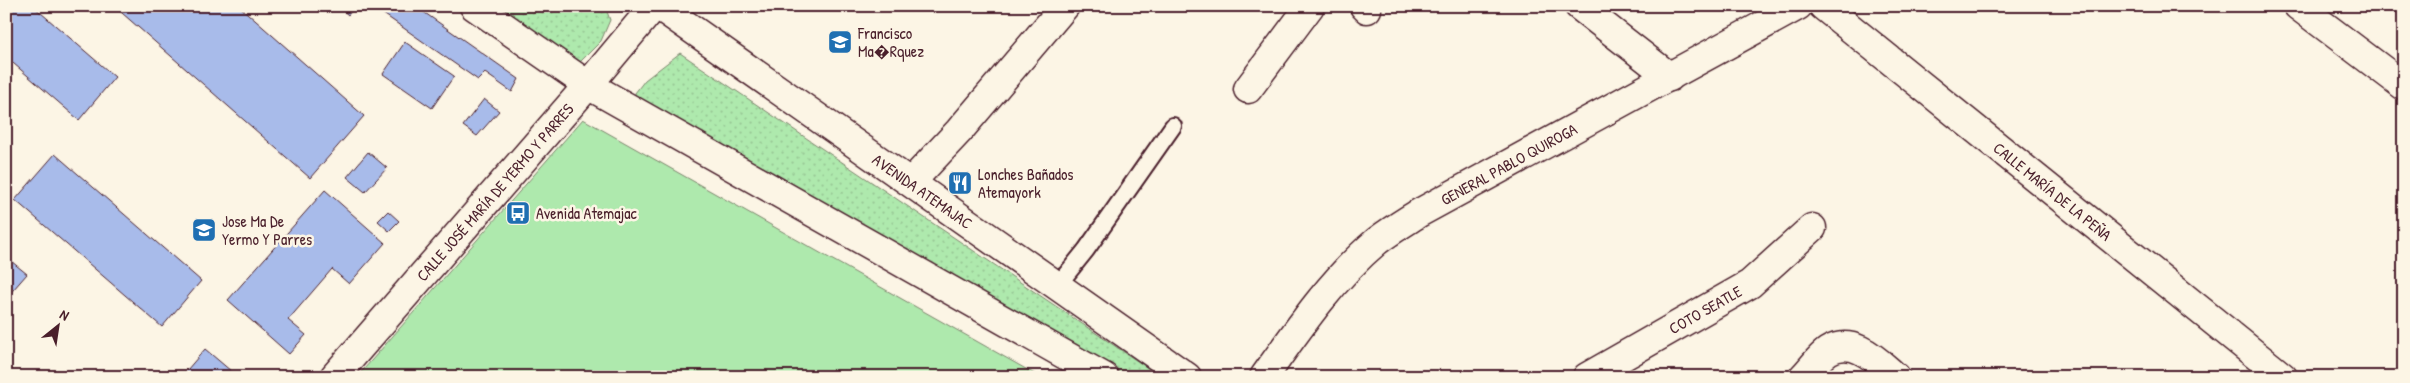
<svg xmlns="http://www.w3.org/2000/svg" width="2410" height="383" viewBox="0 0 2410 383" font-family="'Patrick Hand',sans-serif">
  <defs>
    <pattern id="park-dots" width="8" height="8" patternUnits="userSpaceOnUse" patternTransform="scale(1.25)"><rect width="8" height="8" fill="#aee9ad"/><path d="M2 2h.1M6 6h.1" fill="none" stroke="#97c795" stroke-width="1.8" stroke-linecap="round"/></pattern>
  </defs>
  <rect width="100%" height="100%" fill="#fcf5e5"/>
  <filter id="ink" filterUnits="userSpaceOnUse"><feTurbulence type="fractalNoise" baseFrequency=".02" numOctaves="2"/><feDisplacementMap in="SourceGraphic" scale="10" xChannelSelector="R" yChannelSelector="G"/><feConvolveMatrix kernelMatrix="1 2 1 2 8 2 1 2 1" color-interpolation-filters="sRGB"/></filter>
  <g filter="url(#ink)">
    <path fill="#aee9ad" stroke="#7c846c" d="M583,119L1040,377H357Z"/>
    <path fill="url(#park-dots)" stroke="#7c846c" d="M487,6H605L610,20L601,41L576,66Z
      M680,53L1161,377H1108L635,108V93L645,80Z"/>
    <path fill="#a8bbea" stroke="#4a1f2b" d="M6,6H33L115,77L79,120L6,57Z
      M114,6H239L364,116L310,178Z
      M338,6H356L348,15Z
      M372,6H415L519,79L512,92L485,73L478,80Z
      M405,42L454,76L432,108L383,74Z
      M484,99L499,111L477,136L463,126Z
      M368,152L387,168L365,192L347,177Z
      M55,154L201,281L162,327L15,200Z
      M325,190L385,243L349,284L332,269L288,320L306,335L289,354L228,300Z
      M388,211L399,221L389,231L378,221Z
      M6,257L27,274L6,298Z
      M205,349L238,377H181Z"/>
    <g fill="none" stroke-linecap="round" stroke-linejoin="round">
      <defs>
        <path id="service" d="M1057,286L1086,250L1173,126"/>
        <g id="minor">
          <path d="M1364,6L1367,9"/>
          <path d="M1579,6L1670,77"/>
          <path id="s1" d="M1823,6L2283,377"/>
          <path d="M2298,6L2404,86"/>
          <path d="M1248,89L1310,6"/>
          <path d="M911,182L959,131L1065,6"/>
          <path id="s2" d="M334,377L588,85L654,6"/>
          <path id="s3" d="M1264,377C1298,329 1332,279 1377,241C1390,231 1405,222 1419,213L1798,6"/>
          <path id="s4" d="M1587,377L1750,284L1812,228"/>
          <path d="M1803,377C1811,369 1819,357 1828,351C1854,335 1878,362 1896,377"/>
        </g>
        <g id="secondary">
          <path d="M474,6L588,85L1104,377"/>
          <path id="s5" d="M659,6L1187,377"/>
        </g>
      </defs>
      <use href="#service" stroke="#4a1f2b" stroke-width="20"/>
      <use href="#minor" stroke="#4a1f2b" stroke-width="31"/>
      <use href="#secondary" stroke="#4a1f2b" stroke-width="31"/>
      <use href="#service" stroke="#fcf5e5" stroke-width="16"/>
      <use href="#minor" stroke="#fcf5e5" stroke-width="28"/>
      <use href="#secondary" stroke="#fcf5e5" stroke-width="28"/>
    </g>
  </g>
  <defs>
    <symbol id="school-square" viewBox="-11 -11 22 22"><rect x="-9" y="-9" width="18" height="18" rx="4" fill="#1f6fb2" stroke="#fcf5e5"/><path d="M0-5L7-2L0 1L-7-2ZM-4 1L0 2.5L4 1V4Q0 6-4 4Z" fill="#fff"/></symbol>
    <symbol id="restaurant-square" viewBox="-11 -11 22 22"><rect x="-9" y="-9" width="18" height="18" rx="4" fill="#1f6fb2" stroke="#fcf5e5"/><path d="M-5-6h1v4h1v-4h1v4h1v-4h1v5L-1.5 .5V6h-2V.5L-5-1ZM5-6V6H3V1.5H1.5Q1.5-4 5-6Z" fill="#fff"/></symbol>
    <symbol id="bus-square" viewBox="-11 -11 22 22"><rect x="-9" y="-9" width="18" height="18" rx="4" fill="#1f6fb2" stroke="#fcf5e5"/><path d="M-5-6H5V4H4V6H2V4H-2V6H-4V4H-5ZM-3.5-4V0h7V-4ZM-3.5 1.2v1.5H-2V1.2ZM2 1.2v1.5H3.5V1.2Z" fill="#fff"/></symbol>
  </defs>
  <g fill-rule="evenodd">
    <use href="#school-square" x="826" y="28" width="28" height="28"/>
    <use href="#restaurant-square" x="946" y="169" width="28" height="28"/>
    <use href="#bus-square" x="504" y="199" width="28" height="28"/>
    <use href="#school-square" x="190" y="216" width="28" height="28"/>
  </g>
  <g text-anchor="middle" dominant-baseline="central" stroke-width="5" stroke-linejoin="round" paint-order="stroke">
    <g font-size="16" fill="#4a1f2b" stroke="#fcf5e5" text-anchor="start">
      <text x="858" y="33">Francisco<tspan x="858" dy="18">Ma�Rquez</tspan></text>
      <text x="978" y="174">Lonches Bañados<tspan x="978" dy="18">Atemayork</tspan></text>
      <text x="536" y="213">Avenida Atemajac</text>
      <text x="222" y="221">Jose Ma De<tspan x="222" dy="18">Yermo Y Parres</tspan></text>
    </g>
    <g font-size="16" fill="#4a1f2b" stroke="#fcf5e5">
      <text stroke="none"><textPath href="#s3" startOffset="330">GENERAL PABLO QUIROGA</textPath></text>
      <text stroke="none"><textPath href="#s5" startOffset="322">AVENIDA ATEMAJAC</textPath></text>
      <text stroke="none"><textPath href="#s2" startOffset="245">CALLE JOSÉ MARÍA DE YERMO Y PARRES</textPath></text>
      <text stroke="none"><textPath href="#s1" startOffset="295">CALLE MARÍA DE LA PEÑA</textPath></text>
      <text stroke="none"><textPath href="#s4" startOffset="136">COTO SEATLE</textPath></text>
    </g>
  </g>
  <rect width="2410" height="383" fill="none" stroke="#fcf5e5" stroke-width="25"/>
  <rect x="12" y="12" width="2385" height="358" fill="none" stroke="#4a1f2b" stroke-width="2" filter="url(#ink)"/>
  <g transform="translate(58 326) rotate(30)" stroke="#fcf5e5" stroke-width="4" paint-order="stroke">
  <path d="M0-4L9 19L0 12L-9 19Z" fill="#4a1f2b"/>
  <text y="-8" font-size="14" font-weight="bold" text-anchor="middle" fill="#4a1f2b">N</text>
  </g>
</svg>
